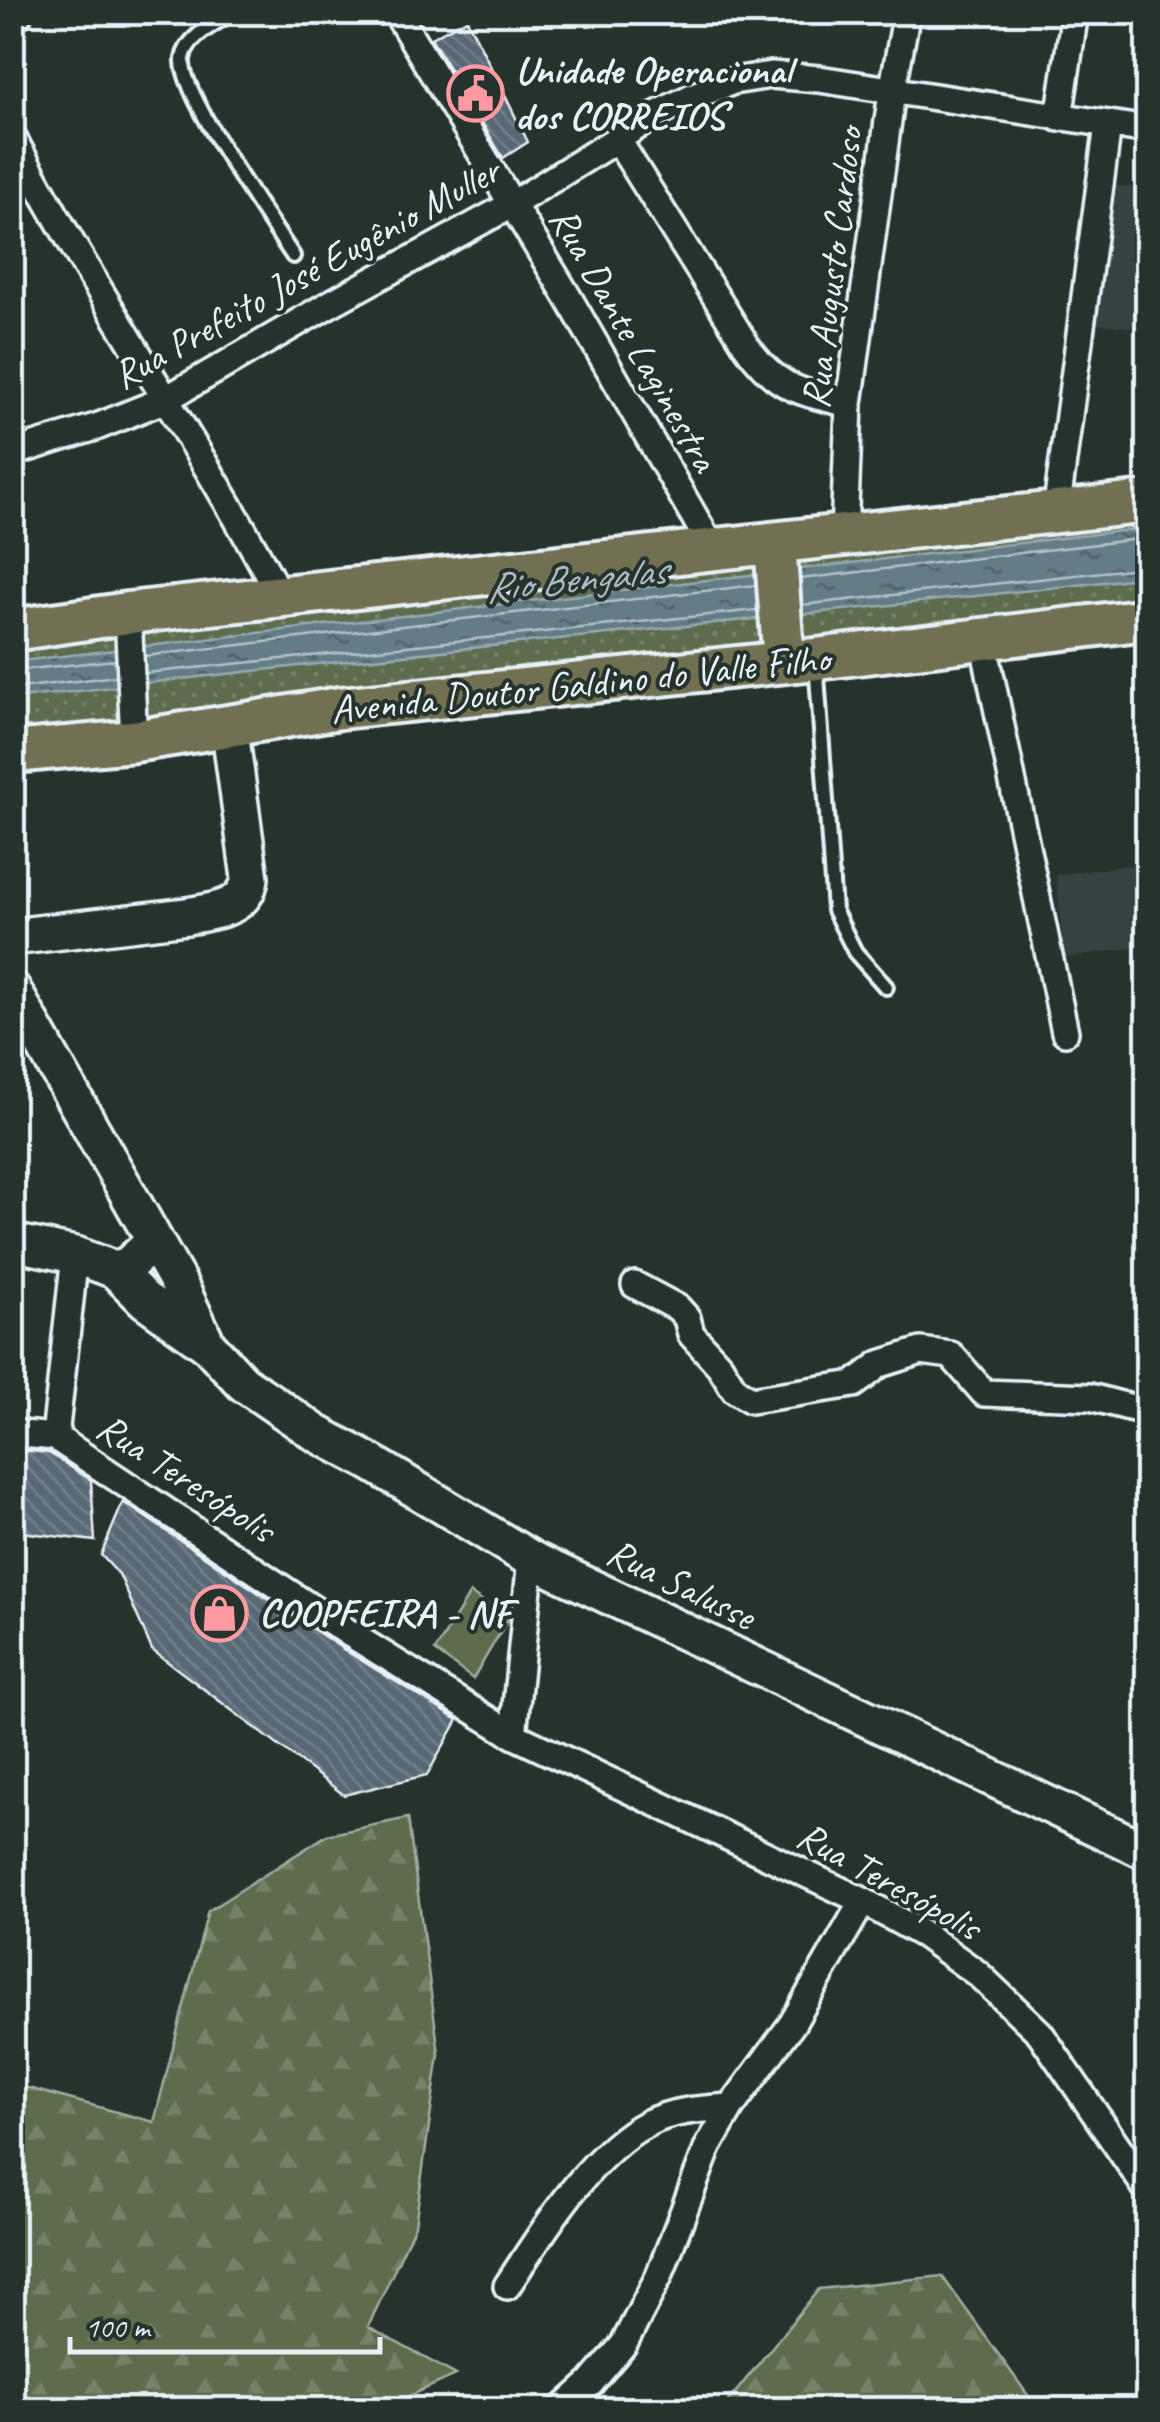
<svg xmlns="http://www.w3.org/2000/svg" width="1160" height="2422" viewBox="0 0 1160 2422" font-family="Caveat,sans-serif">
  <defs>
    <pattern id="grass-dots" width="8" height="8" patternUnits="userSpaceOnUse" patternTransform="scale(2.5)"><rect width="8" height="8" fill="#5d6c4e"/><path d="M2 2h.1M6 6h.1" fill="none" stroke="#748168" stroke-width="1.8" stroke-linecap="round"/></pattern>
    <pattern id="forest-firs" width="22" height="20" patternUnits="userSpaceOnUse" patternTransform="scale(2.5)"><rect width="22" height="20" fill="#5d6c4e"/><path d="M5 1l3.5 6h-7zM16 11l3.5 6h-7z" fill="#748168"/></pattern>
    <pattern id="water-ripples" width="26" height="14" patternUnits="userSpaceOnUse" patternTransform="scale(2.5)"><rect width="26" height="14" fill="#637b86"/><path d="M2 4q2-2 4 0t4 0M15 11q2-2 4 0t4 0" fill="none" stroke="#56646b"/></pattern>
    <pattern id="building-back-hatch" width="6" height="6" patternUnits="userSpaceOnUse" patternTransform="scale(2.5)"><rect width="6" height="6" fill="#596976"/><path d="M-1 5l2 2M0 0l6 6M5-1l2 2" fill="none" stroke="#717f8a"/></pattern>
  </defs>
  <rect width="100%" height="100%" fill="#26332d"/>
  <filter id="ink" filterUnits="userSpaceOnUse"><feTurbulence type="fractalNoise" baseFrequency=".01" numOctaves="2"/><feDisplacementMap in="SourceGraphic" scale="20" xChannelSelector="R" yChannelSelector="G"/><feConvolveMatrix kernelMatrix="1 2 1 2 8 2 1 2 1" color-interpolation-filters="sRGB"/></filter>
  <g filter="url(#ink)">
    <path fill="#354343" d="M1111,185L1147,190V329L1089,323Z
      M1147,863V945L1065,958L1056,875Z"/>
    <path fill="url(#grass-dots)" stroke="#a2aea3" stroke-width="2.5" d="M1147,512V599L759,648L13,734L12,641Z"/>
    <path fill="url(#forest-firs)" stroke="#a2aea3" stroke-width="2.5" d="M408,1818L439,2054L415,2225L368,2327L456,2375L381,2409H13V2084L154,2122L208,1911L327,1835Z
      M942,2276L1038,2409H722L819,2289Z"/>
    <path fill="#5d6c4e" stroke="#a2aea3" stroke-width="2.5" d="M470,1593L508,1619L473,1679L435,1651Z"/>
    <path fill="url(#water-ripples)" stroke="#98aab4" stroke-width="2.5" d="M1147,528V577C770,621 390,652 13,699L12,662Z"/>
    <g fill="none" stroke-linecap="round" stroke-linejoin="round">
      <path stroke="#b3c2ca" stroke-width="2.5" d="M800,579L1148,538
        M802,605L1148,567
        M145,656L756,585
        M12,671L115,660
        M146,673L757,610
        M12,689L116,676"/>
    </g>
    <path fill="url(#building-back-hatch)" stroke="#e8f1f8" stroke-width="2.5" d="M467,19L528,142L503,158L431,38Z
      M12,1449L49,1453L91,1480L95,1541L12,1531Z
      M123,1502L343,1649L458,1720L427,1775L344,1795L152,1650L120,1576L101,1555Z"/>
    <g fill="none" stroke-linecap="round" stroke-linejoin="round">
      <defs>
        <path id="lane" d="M233,12C216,23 186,37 183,59C179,92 271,222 293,256
          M816,662L834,910L855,952L886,987"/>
        <path id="street" d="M396,12L568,297L713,549
          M1059,118L1075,12
          M12,136C95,294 197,440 281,598
          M617,139L746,345C777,390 799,391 849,404
          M12,453L99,426L166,399L328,305L511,205L654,116L694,96L733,81L771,75L819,79L1148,130
          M1056,513L1108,125
          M844,535L849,404L892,92L907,12
          M128,613L134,741
          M983,640L1065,1032
          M635,1285L678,1308L687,1318L691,1334L720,1366L735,1390L751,1400L854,1384L880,1364L921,1351L951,1355L984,1393L1090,1397L1148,1412
          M12,1433L55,1437L352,1635L513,1735
          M55,1437L75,1255
          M531,1559L513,1735L863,1901L924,1935L978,1974L1040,2033L1148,2191
          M507,2286C542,2233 590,2152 648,2123C673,2110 704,2109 731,2107
          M561,2410L591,2383L624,2344L659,2276L708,2147L731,2107L792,2024L863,1901"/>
        <path id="secondary" d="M12,13L14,12
          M12,937L187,916C214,911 246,909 250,878L229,724
          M12,989L178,1282L207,1344L243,1383L316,1433L372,1463L531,1559L1148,1852
          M12,1242L75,1255L115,1270L128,1265L154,1242
          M115,1270L145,1300L206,1344"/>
        <path id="primary" d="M775,543L782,638L787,662
          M12,630L128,613L1148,502
          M12,752L134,741L340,708L816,659L1148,619"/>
      </defs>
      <use href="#lane" stroke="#e8f1f8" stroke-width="20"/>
      <use href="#street" stroke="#e8f1f8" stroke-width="32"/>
      <use href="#secondary" stroke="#e8f1f8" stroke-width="42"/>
      <use href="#primary" stroke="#e8f1f8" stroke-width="48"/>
      <use href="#lane" stroke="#26332d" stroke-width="12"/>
      <use href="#street" stroke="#26332d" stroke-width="25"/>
      <use href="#secondary" stroke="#26332d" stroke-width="35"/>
      <use href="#primary" stroke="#716f52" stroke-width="40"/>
    </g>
  </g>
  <defs>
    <symbol id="civic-ring" viewBox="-11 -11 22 22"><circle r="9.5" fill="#26332d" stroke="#ff9aa2" stroke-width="1.5"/><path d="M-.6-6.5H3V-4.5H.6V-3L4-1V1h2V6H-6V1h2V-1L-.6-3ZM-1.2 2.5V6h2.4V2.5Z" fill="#ff9aa2"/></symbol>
    <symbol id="shop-ring" viewBox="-11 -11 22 22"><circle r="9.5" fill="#26332d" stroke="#ff9aa2" stroke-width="1.5"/><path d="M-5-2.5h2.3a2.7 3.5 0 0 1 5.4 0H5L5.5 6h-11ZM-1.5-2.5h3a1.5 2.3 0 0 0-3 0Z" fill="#ff9aa2"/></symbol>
  </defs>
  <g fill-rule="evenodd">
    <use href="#civic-ring" x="444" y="62" width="63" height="63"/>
    <use href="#shop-ring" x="188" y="1582" width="63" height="63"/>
  </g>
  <g text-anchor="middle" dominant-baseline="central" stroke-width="8" stroke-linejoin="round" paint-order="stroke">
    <g font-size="40" font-weight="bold" fill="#e8f1f8" stroke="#26332d" text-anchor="start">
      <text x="515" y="70">Unidade Operacional<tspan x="515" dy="46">dos CORREIOS</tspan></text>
      <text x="259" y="1613">COOPFEIRA - NF</text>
    </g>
    <g font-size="40" fill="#e8f1f8" stroke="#26332d">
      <text transform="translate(832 268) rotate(-83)">Rua Augusto Cardoso</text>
      <text transform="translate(306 273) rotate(-29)">Rua Prefeito José Eugênio Muller</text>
      <text transform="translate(634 339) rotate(60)">Rua Dante Laginestra</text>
      <text transform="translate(580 684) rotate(-6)">Avenida Doutor Galdino do Valle Filho</text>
      <text transform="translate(186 1478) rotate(33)">Rua Teresópolis</text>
      <text transform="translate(681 1584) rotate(26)">Rua Salusse</text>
      <text transform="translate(889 1881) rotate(29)">Rua Teresópolis</text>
    </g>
    <g font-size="42" font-style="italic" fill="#acbcc5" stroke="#26332d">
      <text transform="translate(575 579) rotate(-6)">Rio Bengalas</text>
    </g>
  </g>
  <rect width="1160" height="2422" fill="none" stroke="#26332d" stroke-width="50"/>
  <rect x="25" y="25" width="1110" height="2372" fill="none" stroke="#e8f1f8" stroke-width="4" filter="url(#ink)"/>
  <path d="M70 2337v15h310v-15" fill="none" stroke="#e8f1f8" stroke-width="5"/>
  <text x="85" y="2337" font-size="30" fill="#e8f1f8" stroke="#26332d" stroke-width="8" paint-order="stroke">100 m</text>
</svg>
